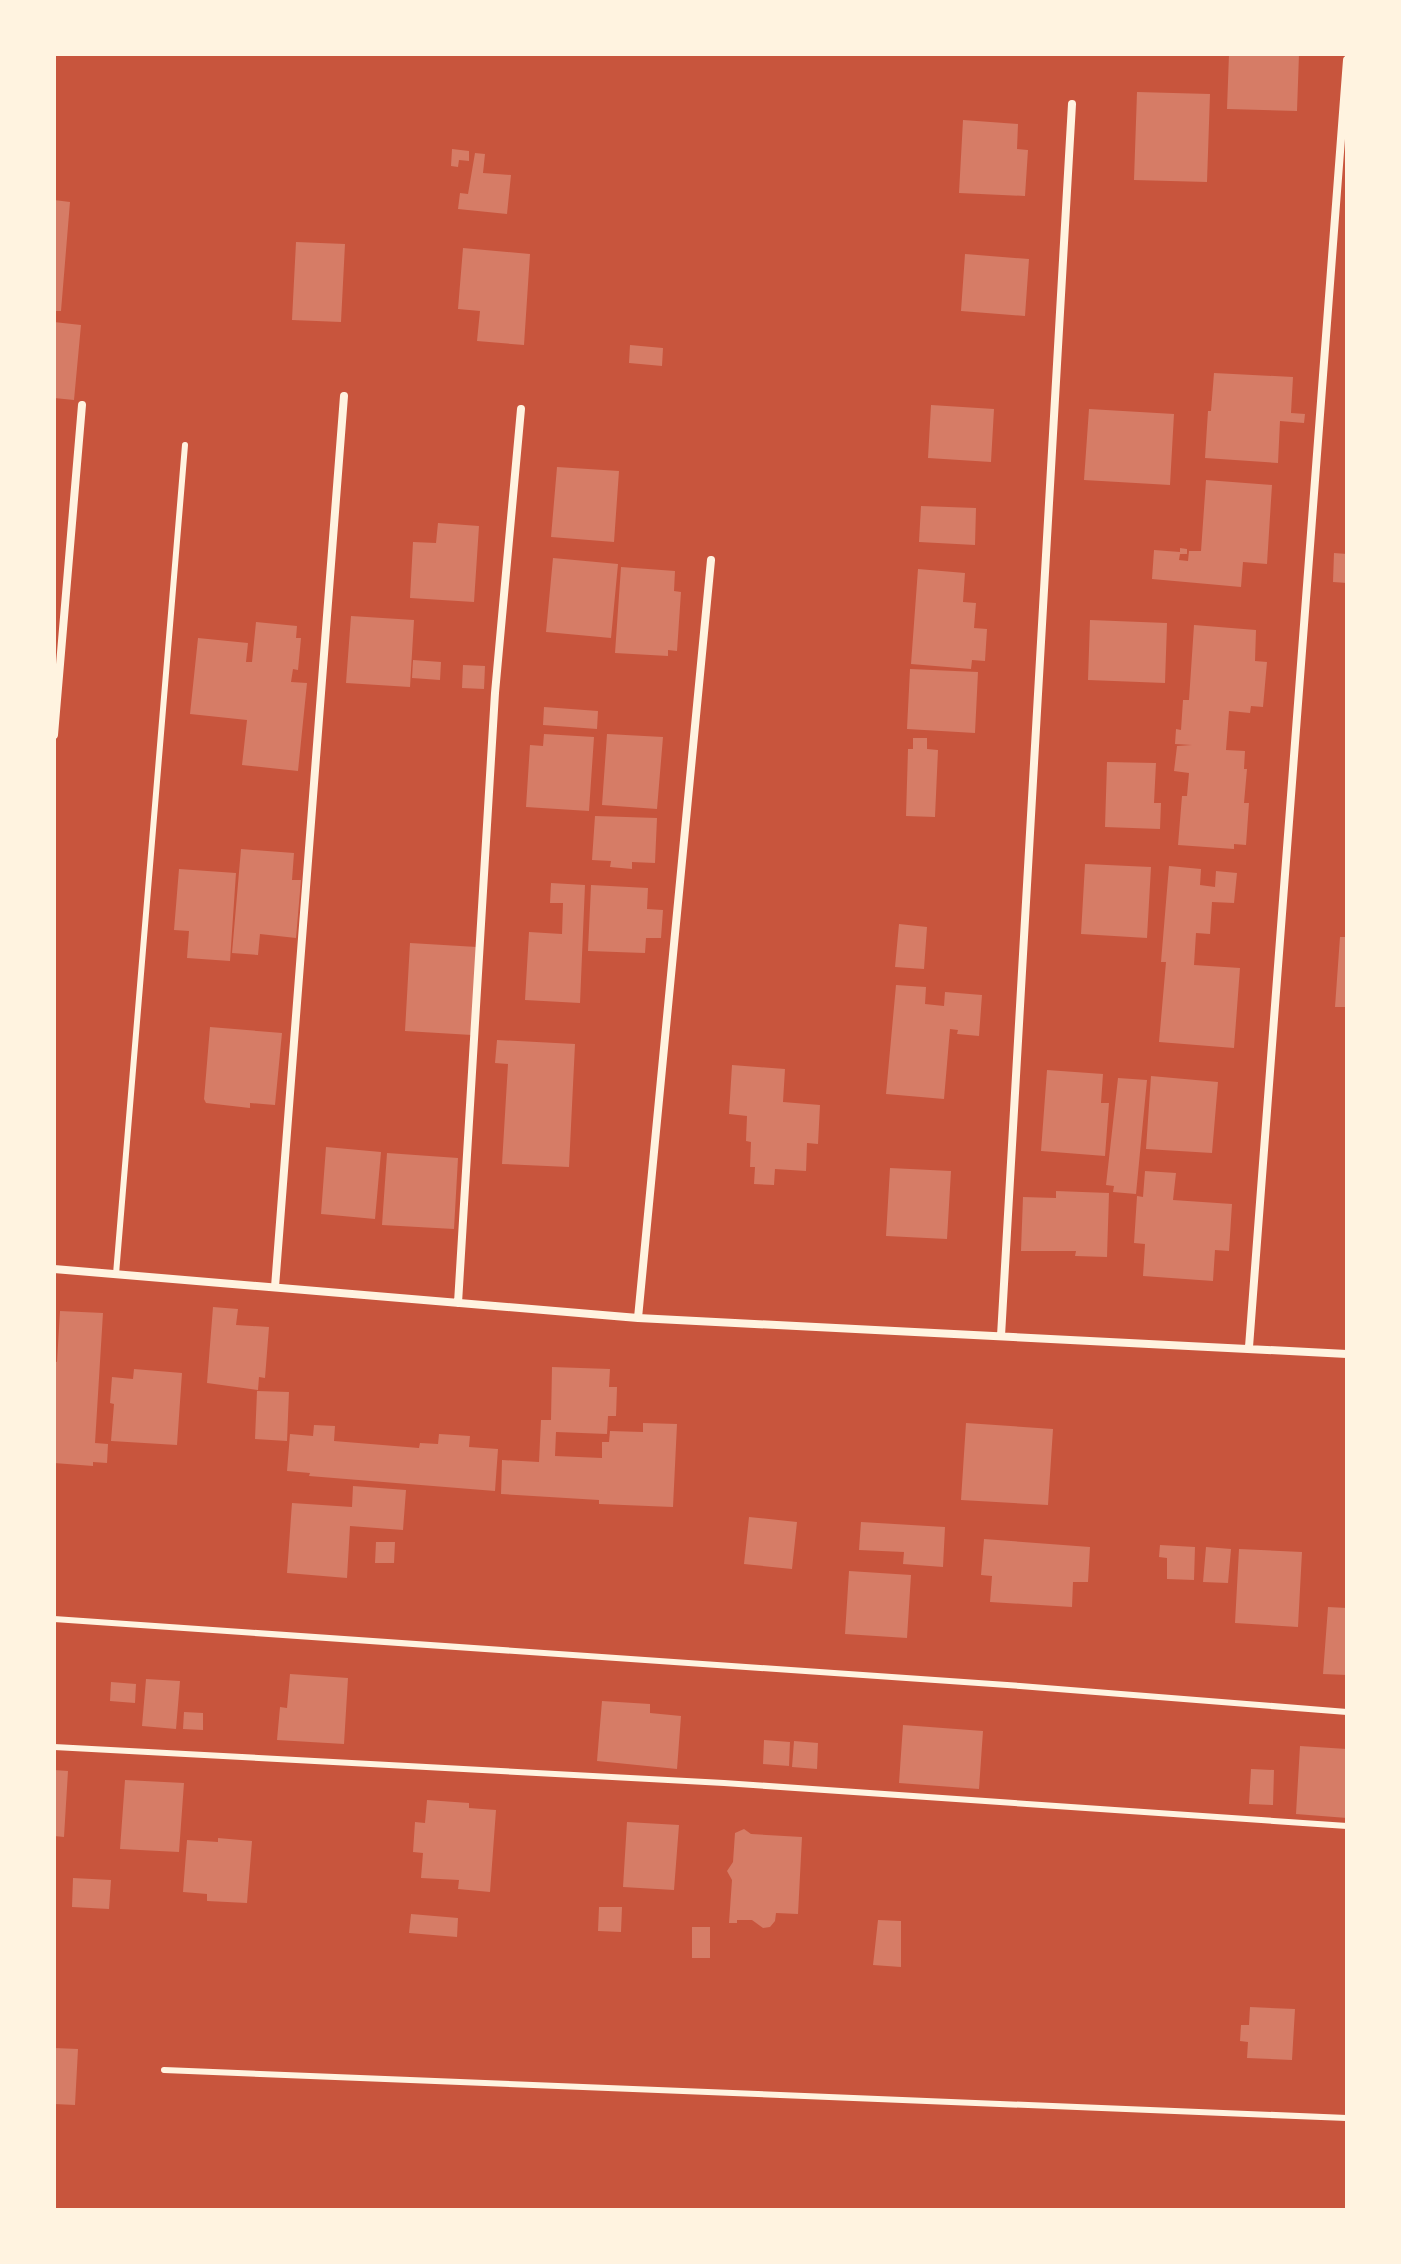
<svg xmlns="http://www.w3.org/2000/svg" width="1401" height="2264" viewBox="0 0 1401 2264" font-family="'IBM Plex Sans',sans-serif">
  <rect width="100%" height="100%" fill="#c8553d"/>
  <path fill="#d67c66" d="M1229,54H1299L1297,111L1227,109Z
    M1137,92L1210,94L1207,182L1134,180Z
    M963,120L1018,124L1017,149L1028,150L1025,196L959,193Z
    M452,149L469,151V161L459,160L458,167L451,166Z
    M475,153L485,154L483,173L511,175L507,214L458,209L460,193L468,194Z
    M54,200L70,202L61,311H54Z
    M296,242L345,244L341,322L292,320Z
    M463,248L530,254L524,345L477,341L480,311L458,309Z
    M965,254L1029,259L1025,316L961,311Z
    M54,322L81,325L74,400L54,398Z
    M630,345L663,348L662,366L629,363Z
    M1214,373L1293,377L1291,413L1305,414L1304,423L1280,421L1278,463L1205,458L1208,411H1211Z
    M931,405L994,409L991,462L928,458Z
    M1089,409L1174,414L1170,485L1084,480Z
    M557,467L619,471L614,542L551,537Z
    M1206,480L1272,485L1267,564L1243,562L1241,587L1152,579L1154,550L1180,552V548L1187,549V554H1180L1179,560L1188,561L1189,551H1201Z
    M921,506L976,508L975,545L919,542Z
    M438,523L479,526L474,602L410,598L413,542L436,543Z
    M1334,553L1347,554V583L1333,582Z
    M553,558L618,564L611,638L546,632Z
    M621,567L675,571L674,591L681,592L677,651L668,650V656L615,653Z
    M918,569L965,573L963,602L976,603L974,628L987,629L985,661L972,660L971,669L911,664Z
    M351,616L414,620L410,687L346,683Z
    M1090,620L1167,623L1165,683L1088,680Z
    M256,622L297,626L296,638H301L298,670L293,669L291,682L307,683L298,771L242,765L247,720L190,714L198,638L248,643L246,662H252Z
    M1194,625L1256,630L1255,661L1267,662L1263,707L1251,706L1250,713L1229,711L1226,750L1245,751L1244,769H1247L1244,803H1249L1246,845L1234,844V849L1178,845L1182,796H1187L1189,773L1174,771L1177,746L1192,745L1175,744L1176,729L1181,730L1183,700H1189Z
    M413,660L441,662L440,680L412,678Z
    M463,665L485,666L484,689L462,688Z
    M910,669L978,672L975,733L907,729Z
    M544,707L598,711L597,729L543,725Z
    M544,734L594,737L589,811L526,807L530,745L543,746Z
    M607,734L663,737L657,809L602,805Z
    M913,738H927V749L938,750L935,817L906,816L908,749H913Z
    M1107,762L1156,763L1154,803H1161L1160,829L1105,827Z
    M595,816L657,818L655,863L632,862V869L610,867L611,861L592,860Z
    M241,849L294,853L292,880H301L296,938L260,934L258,955L232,953Z
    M1085,864L1151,867L1147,938L1081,934Z
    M1169,866L1201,869L1200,885L1215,887L1216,871L1237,873L1234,903L1212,902L1210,934L1196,933L1194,965L1240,968L1234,1048L1159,1042L1166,962H1161Z
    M179,869L236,873L230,961L187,958L189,931L174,930Z
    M551,883L585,885L580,1003L525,1000L529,932L562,934L563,903H550Z
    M591,885L648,888L647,909L663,910L661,938H646L645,953L588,951Z
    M899,924L927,927L924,969L895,967Z
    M1340,937H1347V1007H1335Z
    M410,943L477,947L472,1035L405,1031Z
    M896,985L926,987L925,1004L944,1006L945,992L982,995L979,1036L957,1034L958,1030L950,1029L944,1099L886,1094Z
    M210,1027L282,1033L275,1105L250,1103V1108L206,1103L204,1099Z
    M497,1040L575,1044L569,1167L502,1164L508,1064L495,1063Z
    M732,1065L785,1069L783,1102L820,1105L818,1144L807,1143L806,1171L775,1169L774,1185L754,1184L755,1167H750L751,1142L746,1141L747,1116L729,1114Z
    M1047,1070L1103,1074L1101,1103H1109L1105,1156L1041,1151Z
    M1151,1076L1218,1082L1212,1153L1146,1149Z
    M1118,1078L1147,1080L1136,1194L1113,1192L1114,1186L1106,1185Z
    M326,1147L381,1152L375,1219L321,1214Z
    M387,1153L458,1158L454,1229L382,1225Z
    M890,1168L951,1171L947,1239L886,1236Z
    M1145,1171L1176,1173L1173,1200L1232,1204L1229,1251L1215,1250L1213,1281L1143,1276L1145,1244L1134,1243L1137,1196L1143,1197Z
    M1056,1191L1109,1193L1107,1257L1075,1256L1076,1251H1021L1023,1197L1056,1198Z
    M213,1307L238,1309L236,1325L269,1327L265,1378L259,1377L258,1390L207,1383Z
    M60,1311L103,1313L95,1443L108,1444L107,1463L93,1462V1466L54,1463V1361L57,1362Z
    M552,1367L610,1369L609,1387H617L616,1416H608L607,1434L556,1432L555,1456L602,1458V1442H609L610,1431L643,1432V1423L677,1424L673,1507L599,1504V1500L501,1494L502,1460L539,1462L541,1420H551Z
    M134,1369L182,1373L177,1445L111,1441L114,1404L110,1403L112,1377L133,1379Z
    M257,1391L289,1392L287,1441L255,1439Z
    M966,1423L1053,1429L1048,1505L961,1500Z
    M314,1425L335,1426L334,1441L419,1448L420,1443L438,1444L439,1434L470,1436L469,1447L498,1449L495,1491L309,1476L310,1473L287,1471L290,1434L313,1436Z
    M353,1486L406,1490L403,1530L350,1526L347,1578L287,1573L292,1503L352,1507Z
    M749,1517L797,1522L792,1569L744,1564Z
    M861,1522L945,1527L943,1567L903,1564L904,1552L859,1550Z
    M984,1539L1090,1547L1088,1582H1073L1072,1607L990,1602L992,1576L981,1575Z
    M376,1542H395L394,1563H375Z
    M1160,1545L1195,1547L1194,1580L1167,1579V1558L1159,1557Z
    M1206,1547L1231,1549L1228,1583L1203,1582Z
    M1239,1549L1302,1552L1298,1627L1235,1623Z
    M849,1571L911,1575L907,1638L845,1634Z
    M1328,1607L1347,1608V1675L1323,1674Z
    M290,1674L348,1678L344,1744L277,1740L280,1707L287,1708Z
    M146,1679L180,1681L176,1729L142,1726Z
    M111,1682L136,1684L135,1703L110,1701Z
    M602,1701L650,1704V1713L681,1716L677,1769L597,1761Z
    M184,1712L203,1713V1730L183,1729Z
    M903,1725L983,1731L979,1789L899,1783Z
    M764,1740L790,1742L789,1766L763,1764Z
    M794,1741L818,1743L817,1769L792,1767Z
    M1300,1746L1347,1749V1818L1296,1814Z
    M1251,1769L1274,1770L1273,1805L1249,1804Z
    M54,1770L68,1771L64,1837L54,1836Z
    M125,1780L184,1783L179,1852L120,1849Z
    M427,1800L469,1803V1808L496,1810L490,1892L458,1889L459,1880L421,1878L423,1853L413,1852L415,1822L425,1823Z
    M627,1822L679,1825L674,1890L623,1887Z
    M744,1829L751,1834L802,1837L798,1914L776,1913L775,1921L770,1927L763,1928L752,1920H737V1923H729L732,1880L727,1871L733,1862L735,1833Z
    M218,1838L252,1841L247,1903L207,1901V1894L183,1892L187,1840L218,1842Z
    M73,1878L111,1880L109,1909L72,1907Z
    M599,1907H622L621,1932L598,1931Z
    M411,1914L458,1918L457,1937L409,1933Z
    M878,1920L901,1921V1967L873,1965Z
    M692,1927H710V1958H692Z
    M1250,2007L1295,2009L1292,2060L1247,2058L1248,2042L1240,2041L1241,2025H1249Z
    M54,2048L78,2049L75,2105L54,2104Z"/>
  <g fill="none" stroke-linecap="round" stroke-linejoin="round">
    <path stroke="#fff3e0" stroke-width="6" d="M116,1274L185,445
      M54,1619L1020,1686L1347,1712
      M54,1747L724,1783L1347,1826
      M164,2070L1347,2118"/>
    <path stroke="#fff3e0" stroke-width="8" d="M54,735L82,405
      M54,1269L638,1318L1347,1354
      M275,1287L344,396
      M458,1303L495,693L521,409
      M638,1318L711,560
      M1001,1336L1072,104
      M1249,1347L1347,60"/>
  </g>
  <rect width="1401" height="2264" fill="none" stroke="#fff3e0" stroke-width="112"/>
</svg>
